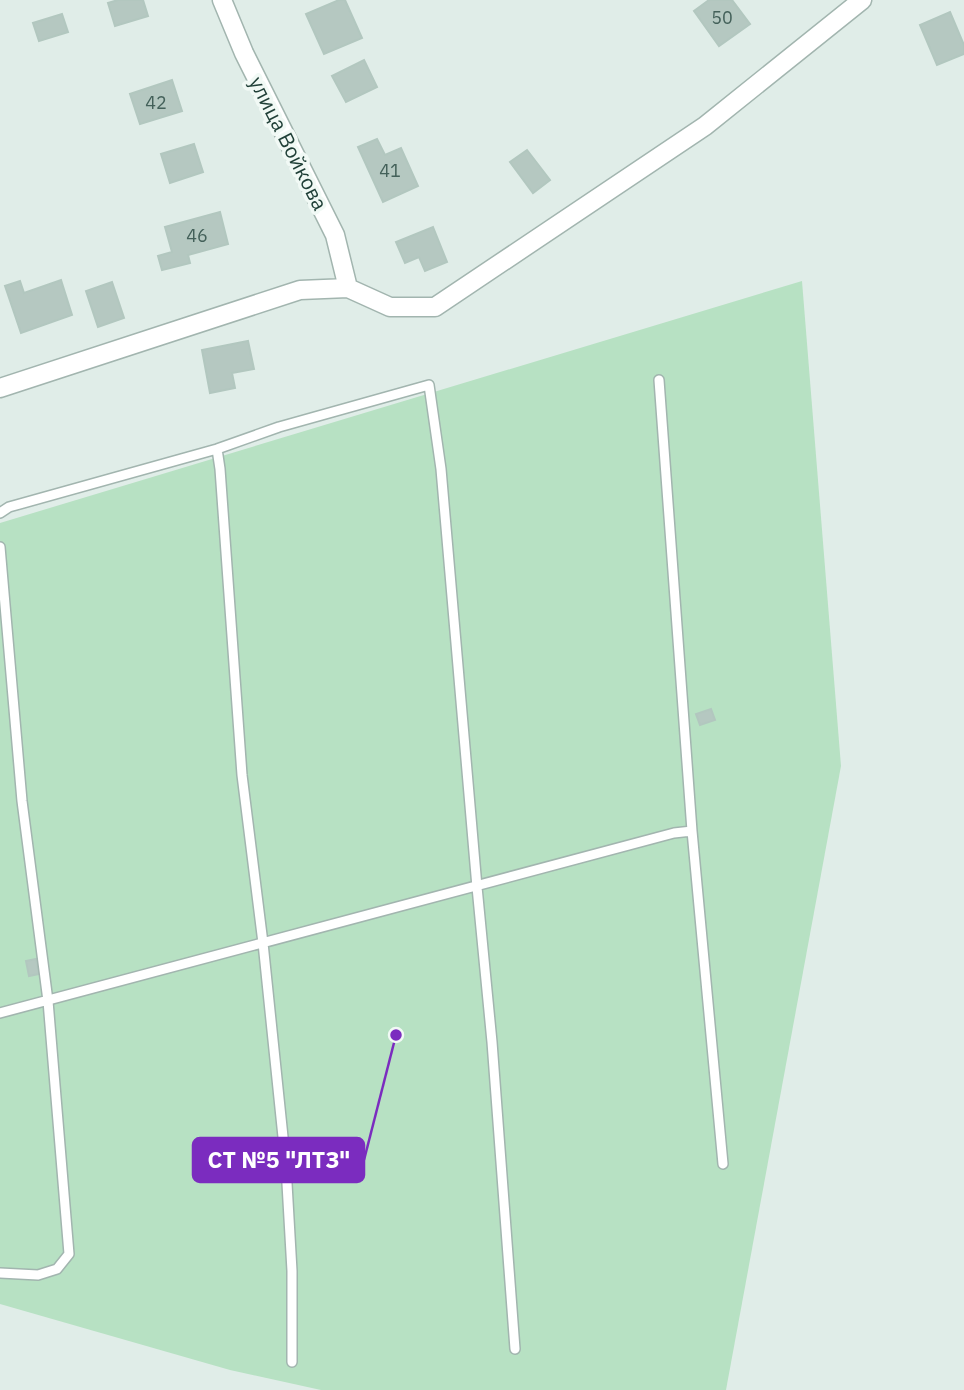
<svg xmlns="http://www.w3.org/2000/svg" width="964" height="1390" viewBox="0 0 964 1390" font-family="'IBM Plex Sans',sans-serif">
  <rect width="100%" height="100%" fill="#e0ede8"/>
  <path fill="#b7e1c3" d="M802,281L841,766L726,1390H321L230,1370L0,1304V523Z"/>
  <path fill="#b5c8c1" stroke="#b2c7bf" stroke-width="2" d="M118,0H143L148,16L115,26L108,3Z
    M339,0H345L362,38L324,54L306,14Z
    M709,0H732L750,24L719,46L694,11Z
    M950,12L964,45V54L937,65L920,25Z
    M62,14L68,32L39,41L33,23Z
    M364,60L377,87L346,102L332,76Z
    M172,80L182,111L140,124L130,94Z
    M377,139L385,155L401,148L418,186L383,202L358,147Z
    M194,144L203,172L170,183L161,154Z
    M527,150L550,180L533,193L510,162Z
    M220,212L228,244L188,255L190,263L162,270L158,256L172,252L165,227Z
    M433,227L447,262L425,271L419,257L405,263L396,242Z
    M61,280L72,315L21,333L5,286L20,281L24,293Z
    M112,282L124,318L98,327L86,291Z
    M248,341L254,369L232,373L235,388L210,393L202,350Z
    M711,709L715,720L700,725L696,714Z
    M36,959L39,974L29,976L26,961Z"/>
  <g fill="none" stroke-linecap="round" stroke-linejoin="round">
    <defs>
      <path id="service" d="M659,380L692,831L723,1164
        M217,449L220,469L242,775L263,943L286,1166L292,1271V1362
        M0,513L9,507L217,449L279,427L429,385L441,469L477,887L492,1042L515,1349
        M0,547L22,801L48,1001L69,1254L57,1269L38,1275L0,1273
        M0,1013L674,833L692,831"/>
      <path id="minor" d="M222,0L244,53L335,235L348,288
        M0,388L300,290L348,288L390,307H435L705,126L862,0"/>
    </defs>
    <use href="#service" stroke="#a2b5af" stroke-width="12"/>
    <use href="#minor" stroke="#a2b5af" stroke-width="21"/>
    <use href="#service" stroke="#fff" stroke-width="9"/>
    <use href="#minor" stroke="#fff" stroke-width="18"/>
  </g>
  <g text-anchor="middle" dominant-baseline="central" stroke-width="7" stroke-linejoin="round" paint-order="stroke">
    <g font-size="18" fill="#44615a">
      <text x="722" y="17">50</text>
      <text x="156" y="102">42</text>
      <text x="390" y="170">41</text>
      <text x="197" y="235">46</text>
    </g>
    <g font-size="21" fill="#1f3f37" stroke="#f1f9f5">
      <text transform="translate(289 143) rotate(63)">улица Войкова</text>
    </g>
  </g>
  <path fill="none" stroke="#7b2cbf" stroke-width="2.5" d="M396 1035L364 1160"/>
  <circle fill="#7b2cbf" stroke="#f1f9f5" stroke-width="2.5" cx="396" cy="1035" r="7"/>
  <rect fill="#7b2cbf" stroke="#7b2cbf" stroke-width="2.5" x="193" y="1138" width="171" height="44" rx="7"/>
  <g font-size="23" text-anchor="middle" font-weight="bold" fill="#fff">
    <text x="279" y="1168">СТ №5 "ЛТЗ"</text>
  </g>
</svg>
